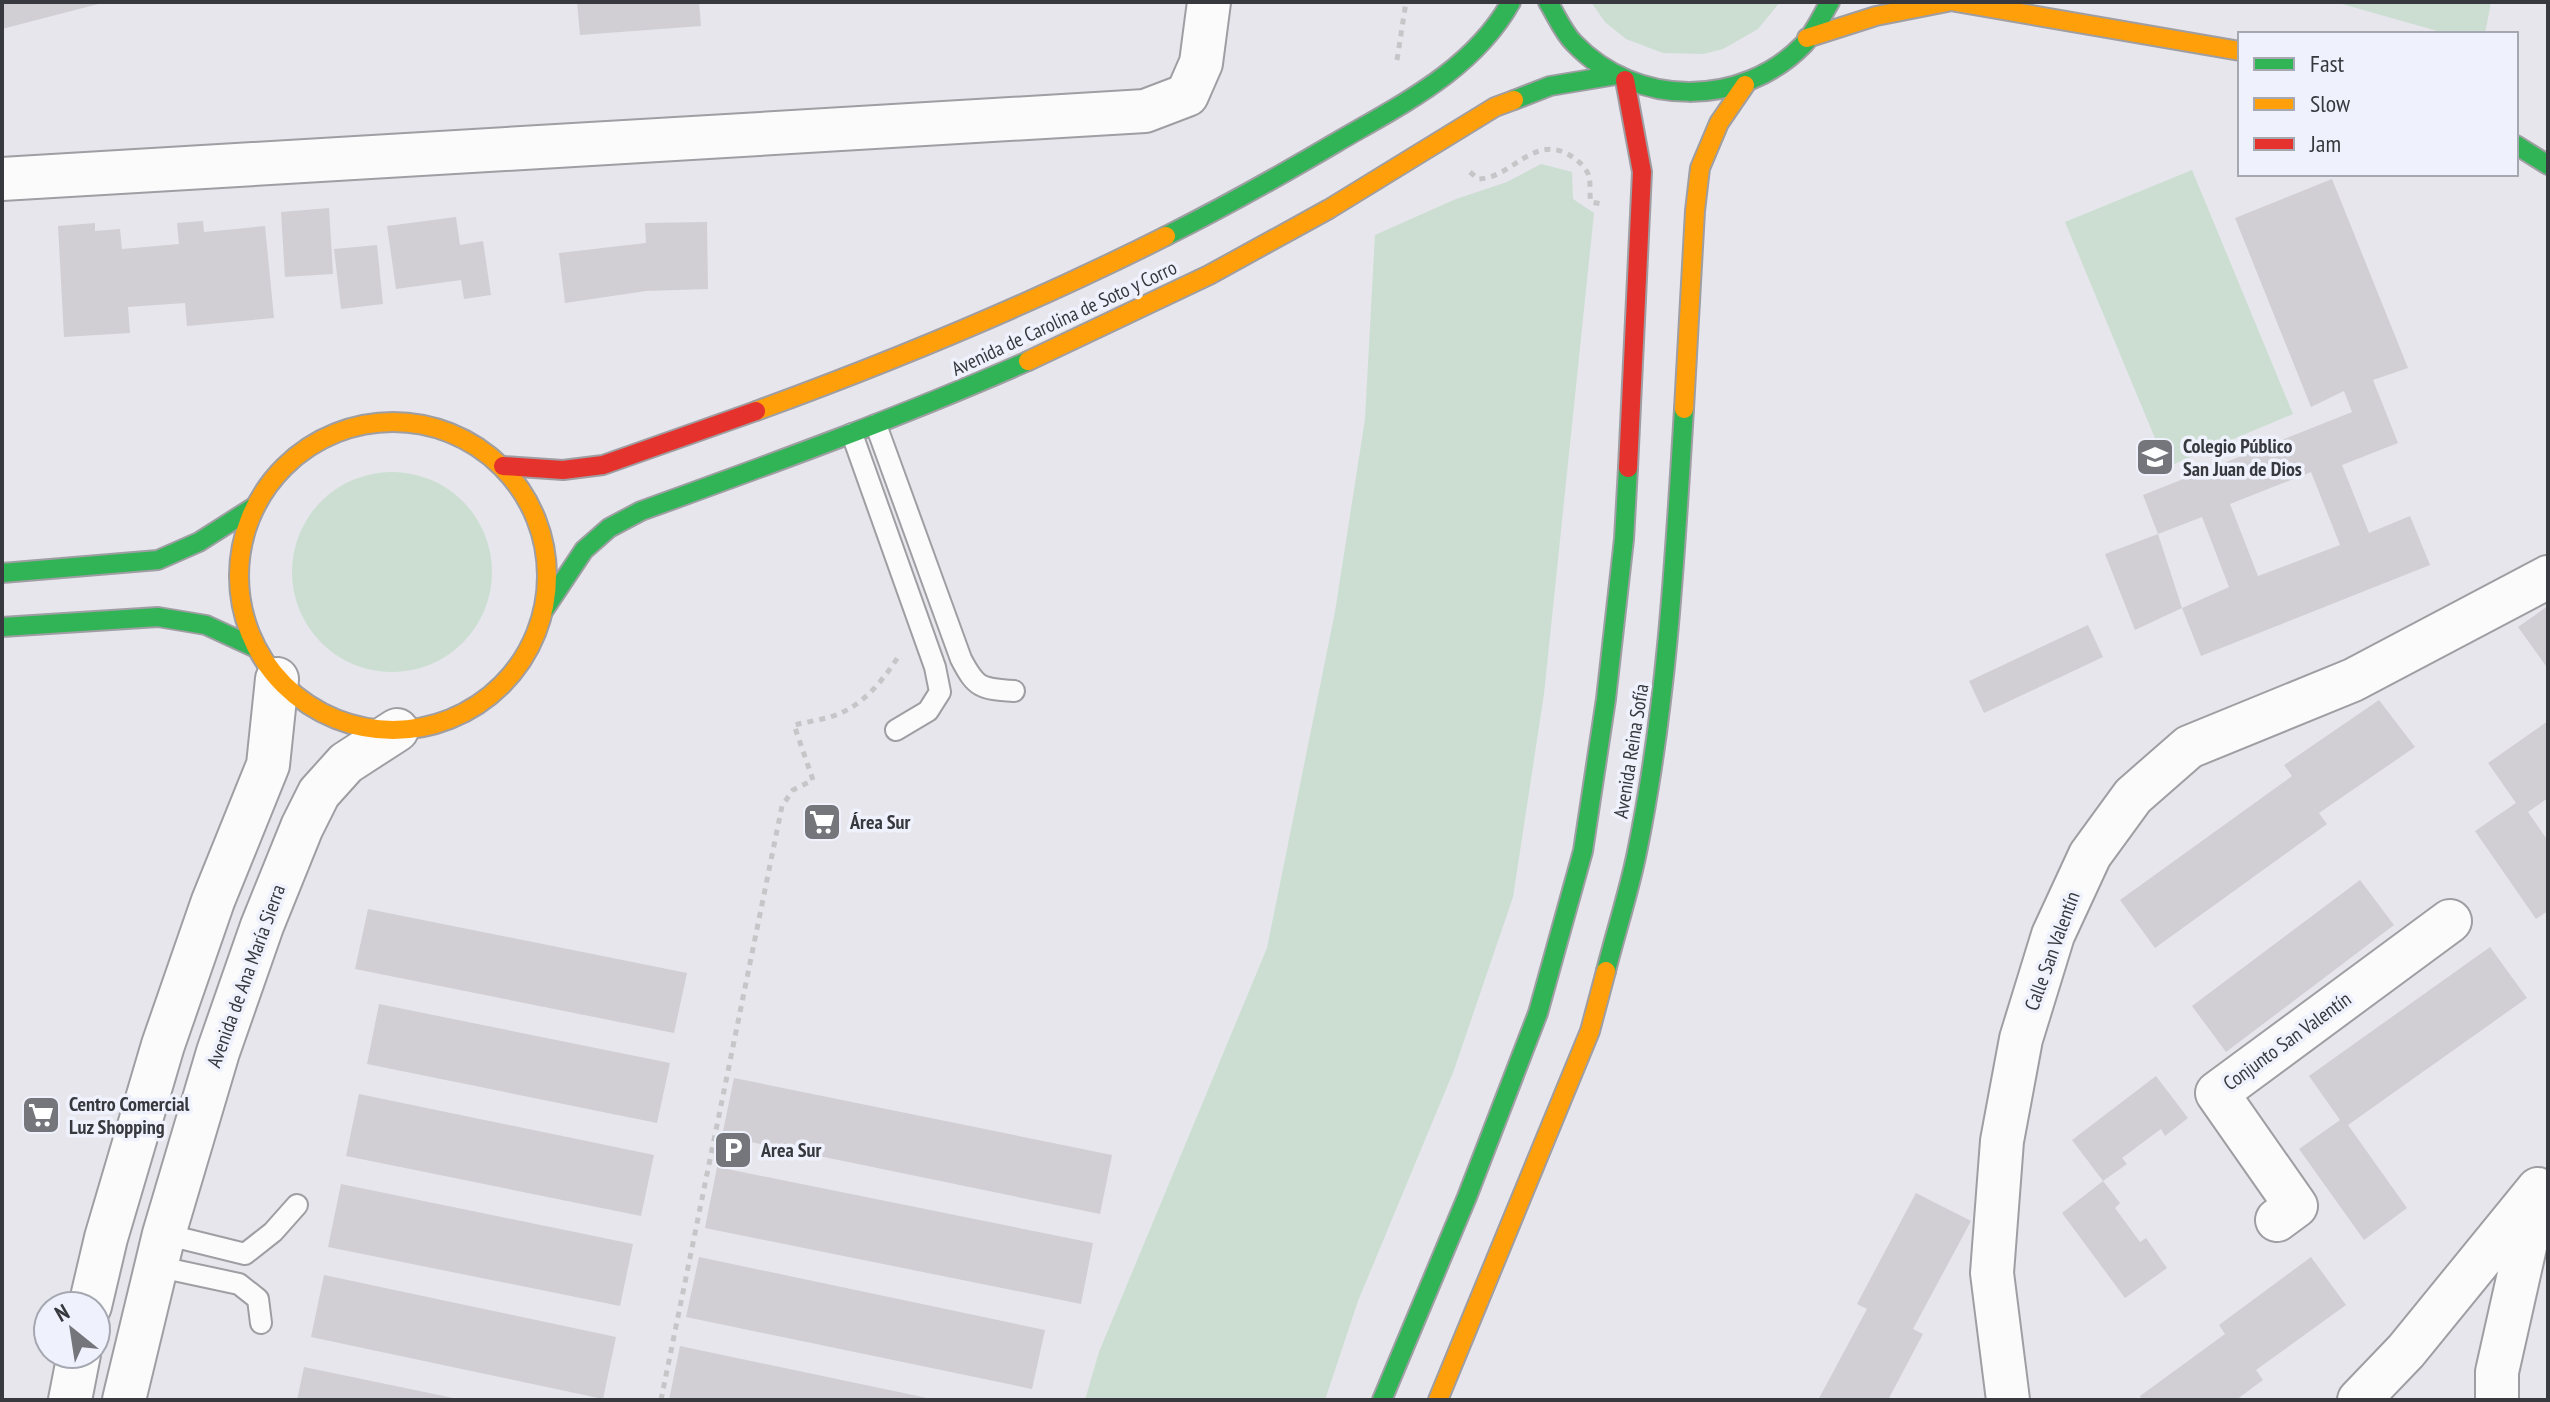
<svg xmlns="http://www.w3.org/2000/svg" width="2550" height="1402" viewBox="0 0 2550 1402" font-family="'PT Sans Narrow',sans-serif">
  <rect width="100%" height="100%" fill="#e6e6ec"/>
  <path fill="#cbded1" d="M1591,2H1780L1758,29L1723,49L1703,54L1663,53L1626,39L1605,22Z
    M2335,2H2491L2485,34H2448Z
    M1541,164L1572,172L1573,199L1594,213L1544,694L1513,897L1454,1070L1358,1301L1325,1400H1085L1099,1352L1267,948L1335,612L1365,419L1375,235L1456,199L1507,182Z
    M2192,170L2293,414L2167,467L2065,222Z
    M292 572a100 100 0 1 1 200 0a100 100 0 1 1-200 0Z"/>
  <path fill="#d1cfd4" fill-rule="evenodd" d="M2,2H102V3L2,29Z
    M577,2H699L701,26L580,35Z
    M2332,179L2408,368L2373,380L2398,443L2342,465L2369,533L2410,516L2430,565L2201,656L2182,608L2135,630L2105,554L2158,534L2143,495L2352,412L2344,391L2311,407L2235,218ZM2311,472L2340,545L2258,576L2230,504ZM2202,517L2229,587L2182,608L2158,534Z
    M329,208L333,274L285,277L281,212Z
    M456,217L460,245L483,241L491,295L464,299L461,280L396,289L387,226Z
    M203,221L204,232L265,226L274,318L187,326L185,303L128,307L130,333L64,337L58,226L95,223V231L120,229L122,249L179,244L177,223Z
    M707,222L708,289L646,291L565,303L559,253L646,243L645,223Z
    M377,245L383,304L341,309L334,249Z
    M2548,606V669L2518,627Z
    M2088,625L2103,657L1984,713L1969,681Z
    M2379,700L2415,747L2319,813L2327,824L2155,948L2120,900L2292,776L2284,765Z
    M2548,721V798L2528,812L2548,841V911L2536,919L2475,831L2516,803L2488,763Z
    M2360,880L2394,925L2226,1052L2192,1006Z
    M368,909L687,973L674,1033L355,969Z
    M2490,947L2527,998L2348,1125L2407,1208L2364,1240L2299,1149L2340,1120L2309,1076Z
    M379,1004L670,1063L657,1123L367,1064Z
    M2156,1076L2188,1118L2165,1136L2161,1129L2122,1158L2127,1164L2103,1181L2072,1140Z
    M734,1078L1112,1155L1100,1214L722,1136Z
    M359,1094L654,1155L641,1216L346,1156Z
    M717,1167L1093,1243L1081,1304L705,1228Z
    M2103,1181L2120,1203L2115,1208L2140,1242L2146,1238L2167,1268L2125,1298L2062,1213Z
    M341,1184L633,1244L620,1306L328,1247Z
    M1916,1193L1971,1221L1913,1329L1923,1334L1888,1400H1818L1867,1309L1857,1304Z
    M699,1257L1045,1330L1032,1389L686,1317Z
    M2311,1257L2346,1305L2256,1370L2263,1380L2236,1400H2142L2140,1396L2225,1334L2219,1325Z
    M324,1275L616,1337L603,1399L311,1337Z
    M680,1346L932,1399V1400H669Z
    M304,1367L458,1399V1400H297Z"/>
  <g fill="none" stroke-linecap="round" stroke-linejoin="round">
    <defs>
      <path id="lane" d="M876,425L961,659C976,688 981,689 1014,691
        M852,434L935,667L940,692L928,711L896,730
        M164,1234L245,1254L273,1232L297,1205
        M155,1266L239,1284L258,1299L261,1323"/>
      <path id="street" d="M2,179L1145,111L1187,95L1201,63L1209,2
        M2277,1220L2296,1206L2217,1093L2450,921
        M90,1306L106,1238L163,1045L213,901L268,765L277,679
        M70,1400L79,1354
        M124,1400L164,1234L218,1052L262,926L302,827L319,793L346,763L397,730
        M2008,1400L1992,1273L2002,1141L2021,1039L2053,935L2090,855L2133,796L2189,747L2353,680L2548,577
        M2359,1400L2406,1351L2538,1189
        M2497,1400V1372L2536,1198"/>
      <path id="fast" d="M1548,2C1556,15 1563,32 1574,43C1636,108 1742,108 1804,44C1815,32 1822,15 1830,2
        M1514,100L1550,86L1616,75
        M2516,145L2548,165
        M1166,236C1224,207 1281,175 1337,142C1402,104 1473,70 1511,2
        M2,573L158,560L199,542L254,507
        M544,610L584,550L609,528L641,511C771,464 901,417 1028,361
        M2,627L158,617L206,625L256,648
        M1606,971C1616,931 1629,892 1637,852C1667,706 1675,557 1684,409
        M1382,1400L1467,1197L1538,1013L1583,851L1606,699L1624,539L1628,468"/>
      <path id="slow" d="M1956,2L2240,51
        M1807,38L1876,16L1947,2
        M1028,361L1209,275L1329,209L1495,107L1514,100
        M1684,409L1695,211L1700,168L1719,123L1745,85
        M756,411C896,360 1033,303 1166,236
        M239 576a154 154 0 1 1 308 0a154 154 0 1 1-308 0Z
        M1438,1400L1590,1031L1606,971"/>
      <path id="jam" d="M1625,80L1642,172L1628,468
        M503,466L563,470L603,465L756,411"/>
    </defs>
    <use href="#lane" stroke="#9e9ea3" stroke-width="24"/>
    <use href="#street" stroke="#9e9ea3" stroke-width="46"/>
    <use href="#fast" stroke="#9e9ea3" stroke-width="22"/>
    <use href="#slow" stroke="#9e9ea3" stroke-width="22"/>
    <use href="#jam" stroke="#9e9ea3" stroke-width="22"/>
    <path stroke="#c6c6c9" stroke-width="5" stroke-dasharray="6 6" stroke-linecap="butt" d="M1397,60L1406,2
      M1470,172L1478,179C1514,178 1535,130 1574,158C1579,161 1588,170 1589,177C1591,184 1589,194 1591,202L1602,204
      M661,1400L782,806L793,790L813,780L794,725C810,721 829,719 843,712C868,700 886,676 900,654"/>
    <use href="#lane" stroke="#fbfbfc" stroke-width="20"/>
    <use href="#street" stroke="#fbfbfc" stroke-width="42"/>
    <use href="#fast" stroke="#30b455" stroke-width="18"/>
    <use href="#slow" stroke="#ff9f0a" stroke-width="18"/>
    <use href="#jam" stroke="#e5322d" stroke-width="18"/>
  </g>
  <defs>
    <symbol id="university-square" viewBox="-11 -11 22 22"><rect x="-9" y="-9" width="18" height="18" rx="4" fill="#75767b" stroke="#eff2fd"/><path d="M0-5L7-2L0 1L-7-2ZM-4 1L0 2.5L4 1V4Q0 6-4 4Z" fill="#fff"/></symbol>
    <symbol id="supermarket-square" viewBox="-11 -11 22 22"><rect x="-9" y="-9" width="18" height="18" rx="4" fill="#75767b" stroke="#eff2fd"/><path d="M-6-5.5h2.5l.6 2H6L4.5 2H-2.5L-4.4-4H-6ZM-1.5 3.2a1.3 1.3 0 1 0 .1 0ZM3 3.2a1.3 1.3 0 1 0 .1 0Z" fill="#fff"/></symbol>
    <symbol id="parking-square" viewBox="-11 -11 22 22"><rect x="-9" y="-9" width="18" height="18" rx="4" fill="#75767b" stroke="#eff2fd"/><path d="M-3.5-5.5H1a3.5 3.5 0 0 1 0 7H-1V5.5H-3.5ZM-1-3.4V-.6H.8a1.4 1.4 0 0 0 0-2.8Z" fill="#fff"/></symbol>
  </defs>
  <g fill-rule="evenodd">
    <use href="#university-square" x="2133" y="435" width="44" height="44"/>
    <use href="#supermarket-square" x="800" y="800" width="44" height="44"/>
    <use href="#supermarket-square" x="19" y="1093" width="44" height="44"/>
    <use href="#parking-square" x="711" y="1128" width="44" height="44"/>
  </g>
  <g text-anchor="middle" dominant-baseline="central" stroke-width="7" stroke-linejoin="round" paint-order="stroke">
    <g font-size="20" fill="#38393e" stroke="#eff2fd">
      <text transform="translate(1064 318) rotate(-25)">Avenida de Carolina de Soto y Corro</text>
      <text transform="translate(1631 751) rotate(-81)">Avenida Reina Sofía</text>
      <text transform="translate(2052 951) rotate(-70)">Calle San Valentín</text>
      <text transform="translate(246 976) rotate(-70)">Avenida de Ana María Sierra</text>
      <text transform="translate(2287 1041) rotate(-36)">Conjunto San Valentín</text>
    </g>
    <g font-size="20" font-weight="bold" fill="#38393e" stroke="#eff2fd" text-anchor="start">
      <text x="2183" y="446">Colegio Público<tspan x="2183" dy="23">San Juan de Dios</tspan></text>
      <text x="850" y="822">Área Sur</text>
      <text x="69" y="1104">Centro Comercial<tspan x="69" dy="23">Luz Shopping</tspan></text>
      <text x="761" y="1150">Area Sur</text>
    </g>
  </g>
  <rect width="2550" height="1402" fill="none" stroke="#38393e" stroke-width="8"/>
  <rect x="2238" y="32" width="280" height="144" fill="#eff2fd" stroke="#a6a8b1" stroke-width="2"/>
  <rect x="2254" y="58" width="40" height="12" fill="#30b455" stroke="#a6a8b1" stroke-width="2"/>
  <text x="2310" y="72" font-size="24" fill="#38393e">Fast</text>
  <rect x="2254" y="98" width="40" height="12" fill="#ff9f0a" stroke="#a6a8b1" stroke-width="2"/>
  <text x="2310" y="112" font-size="24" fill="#38393e">Slow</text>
  <rect x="2254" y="138" width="40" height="12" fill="#e5322d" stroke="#a6a8b1" stroke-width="2"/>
  <text x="2310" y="152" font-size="24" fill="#38393e">Jam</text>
  <g transform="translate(72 1330) rotate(330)"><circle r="38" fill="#eff2fd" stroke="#a6a8b1" stroke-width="2"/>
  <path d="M0-6L14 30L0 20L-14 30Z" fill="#75767b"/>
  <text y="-12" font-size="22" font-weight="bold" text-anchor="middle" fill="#38393e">N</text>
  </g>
</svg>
